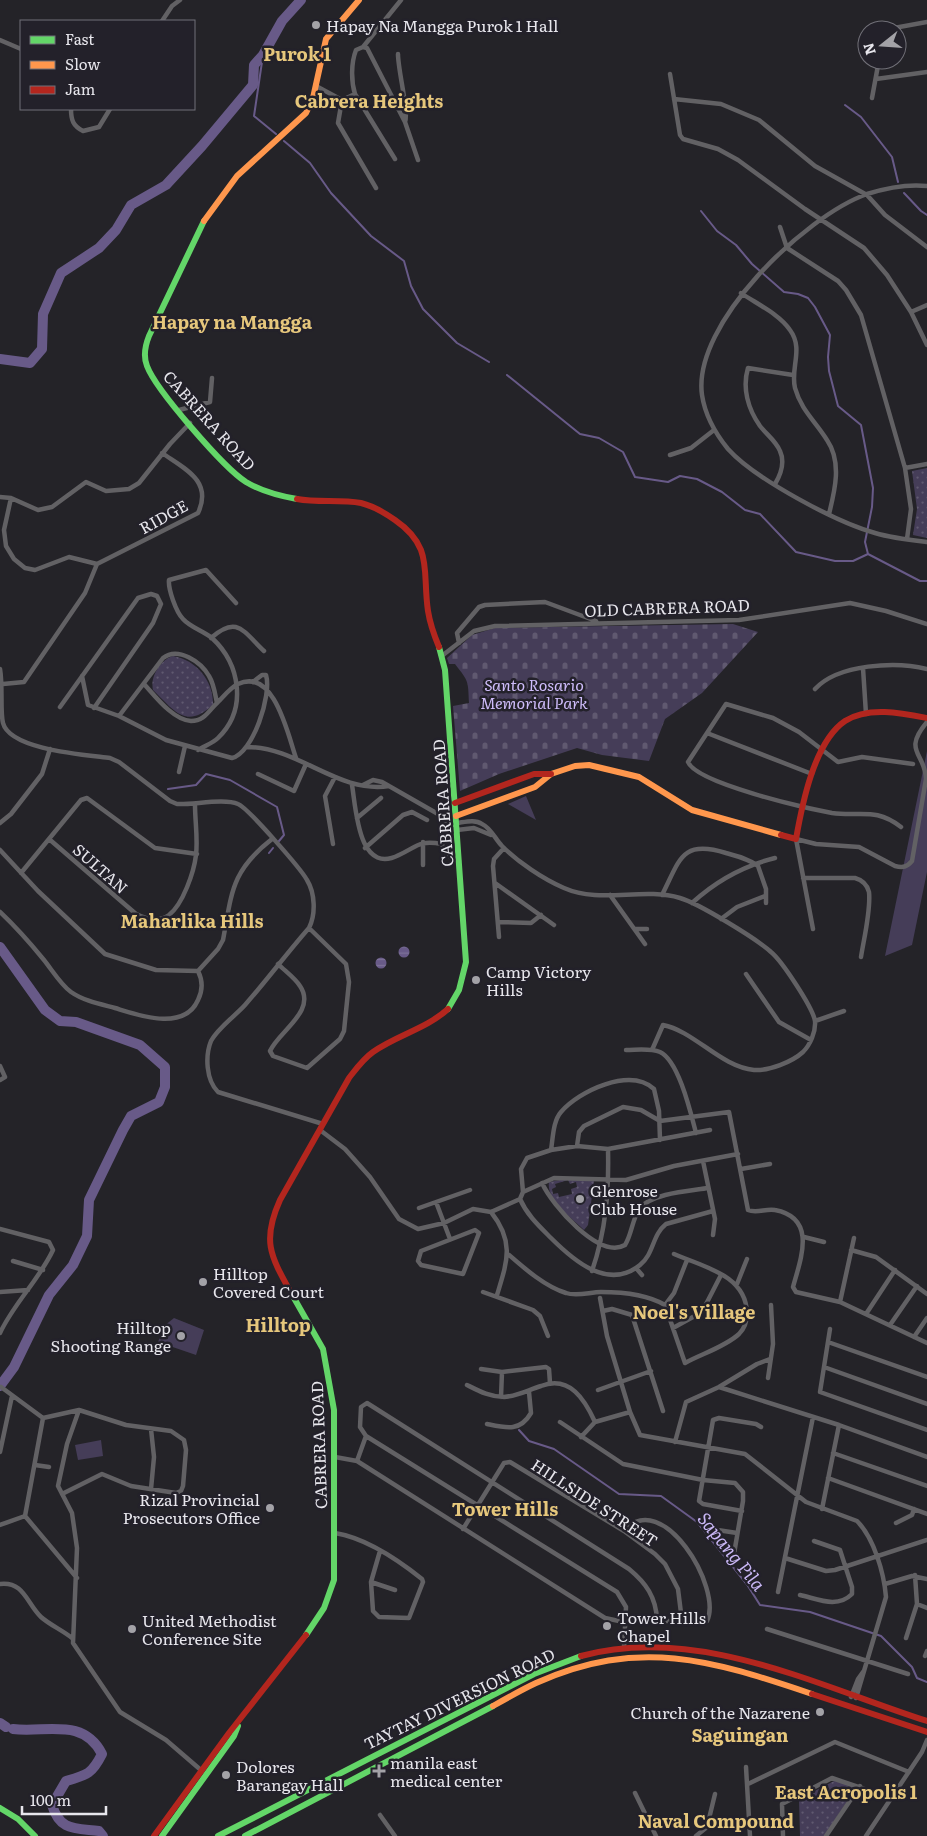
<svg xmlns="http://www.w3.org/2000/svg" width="927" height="1836" viewBox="0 0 927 1836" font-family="Literata,serif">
  <defs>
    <pattern id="cemetery-stones" width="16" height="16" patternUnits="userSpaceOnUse" patternTransform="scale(1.25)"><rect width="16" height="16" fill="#453d58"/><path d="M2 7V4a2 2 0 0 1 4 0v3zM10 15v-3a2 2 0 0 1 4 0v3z" fill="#605970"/></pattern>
    <pattern id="park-dots" width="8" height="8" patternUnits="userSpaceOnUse" patternTransform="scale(1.25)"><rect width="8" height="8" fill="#453d58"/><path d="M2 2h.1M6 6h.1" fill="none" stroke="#605970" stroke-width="1.8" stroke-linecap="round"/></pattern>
    <pattern id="water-rules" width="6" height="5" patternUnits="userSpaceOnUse" patternTransform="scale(1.25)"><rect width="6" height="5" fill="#685a88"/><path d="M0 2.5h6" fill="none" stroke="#7e7299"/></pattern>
  </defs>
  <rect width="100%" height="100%" fill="#242328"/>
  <path fill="#453d58" d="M927,751V872L912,945L885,956Z
    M526,796L536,820L508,804Z
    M174,1318L204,1330L196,1355L158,1342L164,1326Z
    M101,1440L103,1456L78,1460L75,1445Z"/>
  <path fill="url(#cemetery-stones)" d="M733,624L758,632L702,693L665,719L649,761L602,755L577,748L499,774L460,791L453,706L469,703C468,680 469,682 455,664H449L447,658L472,635L495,628Z"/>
  <path fill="url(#park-dots)" fill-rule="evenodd" d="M927,468V538L913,535L917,509L912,471Z
    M173,656C197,660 214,682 213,705C185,730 174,710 153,690C150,677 160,660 173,656Z
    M565,1179L594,1181L588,1225L584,1230C572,1218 546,1201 549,1182ZM568,1180L570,1184L576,1182L577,1187L571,1189L572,1194L559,1197L558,1193L553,1194L552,1189L556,1187L555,1184Z
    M836,1780L856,1788L824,1836H800L799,1799Z"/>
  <path fill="url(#water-rules)" d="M398.5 952a5.5 5.5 0 1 1 11 0a5.5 5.5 0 1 1-11 0Z
    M375.5 963a5.5 5.5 0 1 1 11 0a5.5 5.5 0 1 1-11 0Z"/>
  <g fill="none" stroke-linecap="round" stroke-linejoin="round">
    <path stroke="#685a88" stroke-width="2" d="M263,55L254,116L276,134
      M845,105L861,117L892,157L898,182
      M284,141L310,163L331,193L371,236L404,261L411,286L423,309L457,343L489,362
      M904,193L921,211L927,215
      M701,211L717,231L736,245L752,264L784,292L798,294L808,298L815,307L830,335L828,357L829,371L838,406L861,425L873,488L872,507L865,542L868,554
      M507,375L580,434L599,438L623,452L635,477L668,482L680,476L697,479L722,492L745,510L760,514L796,552L835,561H853L868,554L920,581H927
      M168,789L196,785L206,774L230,780L277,807L284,835L279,841
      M269,853L273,848
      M519,1430L529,1441L554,1449L619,1494L661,1496L697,1522L748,1586L760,1605L810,1612L881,1636L912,1667L917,1678L927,1682"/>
    <path stroke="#685a88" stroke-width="10" d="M0,359L30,363L42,349L43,314L61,273L99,248L116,230L131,205L166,185L202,146L253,85L254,65L263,55L282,21L301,0
      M0,947L45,1010L60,1021L76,1022L140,1045L165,1067V1087L159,1102L131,1116L123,1130L89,1200L87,1236L73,1265L49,1295L14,1367L0,1386
      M0,1723L6,1727
      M13,1729C46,1733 83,1717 102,1754C92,1774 87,1775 66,1781L52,1805C60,1831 74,1828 99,1831L103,1836"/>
    <path stroke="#626164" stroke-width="4.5" d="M162,21L172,6L180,0
      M883,30L927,22
      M0,40L21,49
      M363,47L401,0
      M398,54C398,71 409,111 405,122
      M670,74L680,135L683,139L718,149L738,160L805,209L864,248L887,275L911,312L927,345
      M876,79L927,72
      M316,86L342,100
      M355,94L342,100L338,123L376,188
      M872,98L879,60
      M674,99L721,104L759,120L815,166L867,195L885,215L927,247
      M71,109C71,120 73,126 83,131L99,127L110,109
      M395,159L355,94C351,81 351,63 356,50L363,47L367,48L405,122L418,160
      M927,186C908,184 886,188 867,194C805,216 692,324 702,395C705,415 715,433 728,449C755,479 836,522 875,533C892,538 910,540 927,542
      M780,227L787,248L838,281L846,290L861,315L905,468L911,509L907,539
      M741,293C757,304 779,314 790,330C804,349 790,368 795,388C801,410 816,422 827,440C842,462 835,490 829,514
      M911,312L927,305
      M179,410L210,402L212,378
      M670,455L691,448L714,430
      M905,468L927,464
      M775,484C781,474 785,462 780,451C776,441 766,434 760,426C748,409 742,388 748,368L793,375
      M0,497L11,498L38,510L52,507L86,482L106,491L129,489L139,483L170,444L190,423
      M97,564L198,513C213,481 185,469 162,453
      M211,638C237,615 243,631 264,651
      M459,643L457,633L479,607L485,605L545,602L596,621
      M443,655L474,631L495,626L739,620L850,603L886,611L927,624
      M863,668L866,714
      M0,669C3,686 0,711 3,723C10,750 87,755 110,758L119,762L170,801L177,804C193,805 224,798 238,804C248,808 301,869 307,880C315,893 316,914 309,928C287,953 267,980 245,1005C235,1016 218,1028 211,1041C205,1056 206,1080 218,1092L323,1124
      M82,676L88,705L119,716L166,740L232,758C253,753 272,695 266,675H262L253,682
      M3,684L24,682L85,593L97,564L69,557L35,570L25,568L14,559L6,546L4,530L11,498
      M144,684C155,696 173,720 191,721C205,721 209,710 218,702C223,697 231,687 238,684C274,667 288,735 296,758
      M815,689C838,664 896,661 927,669
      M60,707L138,598L151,594L157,596L161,604L153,623L94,708
      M119,716L163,658C178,646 201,662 209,676C214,684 215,694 217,703
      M707,733L812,774
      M247,747C299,747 338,794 389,786
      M198,750C204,746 213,743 218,738C248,709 240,664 212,638C203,631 190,627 183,619C176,612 168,589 169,580L206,570L236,603
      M179,772L185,746
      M258,774L294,791L306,764
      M352,785C356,808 358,876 399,855C418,846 419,840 442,844
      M363,785L373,780L382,782L438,814L457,832
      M357,818L381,798
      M0,823L11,814L42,774L50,749
      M457,823C465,822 475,819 482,824C491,828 495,839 502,846C518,862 543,879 564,888C600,904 643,887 680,898C698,903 757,939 771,952C782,961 813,1008 815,1021C816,1032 810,1045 803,1052C792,1062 769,1071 754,1070C721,1067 694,1031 663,1025L652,1050
      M901,827C875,807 861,817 832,813C808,809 696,783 688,762L726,704L773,718L799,732L838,762L862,757L913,764
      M457,830L474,828L491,835
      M446,836L442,844C445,854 449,858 459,861
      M49,839L136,914C146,919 159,922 169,915C183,904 194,872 196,855C198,839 195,821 195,805
      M423,842V865
      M333,844L325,796L335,777
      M365,848L403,815L412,812L427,820
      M0,850L38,891L105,954L156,970L198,971L218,949L223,940C232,892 231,871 272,839
      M21,873L81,800L87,798L155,848L197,854
      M803,878H855C862,880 867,884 869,892C871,910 864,938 861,957
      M495,883L554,925
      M610,895L645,944
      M662,895C680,860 681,839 726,853C737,856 749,859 758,866L766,889V903
      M692,903C716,881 743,866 775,858
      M0,912C16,927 30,943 44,960C52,970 61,985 71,992C84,1001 100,1004 115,1008C138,1015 184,1032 198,1000C203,990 203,981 198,971
      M721,919L737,907L765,896
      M498,922L531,923L541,915
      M635,929H647
      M813,929L796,839L816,844L859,847L895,866C903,868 907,867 912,861L926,779C925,752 902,752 927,722
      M499,937L493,866L494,859L504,848
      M278,964C285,971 295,978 300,986C317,1011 279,1031 270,1051L273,1056L307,1068L340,1039L344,1031L349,982L346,964L309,928
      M746,974L779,1022L811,1040
      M815,1021L844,1011
      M626,1050C637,1050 650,1048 660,1052C679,1061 691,1114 696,1133
      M0,1066L5,1077L0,1080
      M320,1130L345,1149L370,1177L399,1219L418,1229L444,1223L473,1209L491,1212L520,1199L523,1192L554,1178L626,1180L674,1166L738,1154
      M577,1146L579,1132L584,1126L623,1107L641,1110L660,1121L729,1112L748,1210C757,1214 766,1208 775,1210C817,1218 801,1258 793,1287L796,1292L840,1302L927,1343
      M551,1150C553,1138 553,1121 561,1112C579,1091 630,1067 654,1089L659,1111L660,1140
      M703,1161L715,1219L713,1235
      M741,1169L770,1164
      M542,1183C552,1205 599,1260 625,1245C632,1234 632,1219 640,1208C653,1193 689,1191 708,1188
      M523,1192L521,1169L527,1158L551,1150L577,1146L608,1149L710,1130
      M520,1199C527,1215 539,1226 551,1238C573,1260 608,1291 640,1265C654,1254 652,1235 666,1224L713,1211
      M436,1202L450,1239
      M419,1208L470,1190
      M491,1212C515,1242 507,1262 497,1295
      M0,1229L49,1242L53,1250C39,1280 14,1303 0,1333
      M475,1230L479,1233L463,1274L421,1265L418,1261L421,1251Z
      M804,1237L824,1242
      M851,1250L876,1257L927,1294
      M509,1255C525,1269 546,1287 566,1293C577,1297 590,1292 601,1292C621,1292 648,1295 665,1305L685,1363C701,1354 725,1347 739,1334C745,1328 747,1320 747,1313C746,1275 704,1267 674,1254
      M13,1261L43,1270
      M636,1268L642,1275
      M592,1271C606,1230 609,1192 608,1149
      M737,1284L747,1259
      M0,1292L28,1290
      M483,1292L533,1310L540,1316L548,1336
      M600,1298L607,1336L630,1412L640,1435L745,1454L806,1502L857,1521C874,1538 884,1573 886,1597L856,1698
      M840,1302L854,1238
      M665,1305L674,1293L687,1260
      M603,1311L612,1309L632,1315L663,1411
      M866,1314L895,1270
      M890,1325L917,1286
      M673,1328L702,1312L721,1275
      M830,1329L820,1392L927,1430
      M914,1337L927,1318
      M828,1342L927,1377
      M824,1367L927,1404
      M481,1369L502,1372L546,1367L549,1369L550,1383
      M768,1378L773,1344L771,1305
      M467,1385C479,1391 490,1397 504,1397C518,1396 528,1390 541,1386C570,1375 585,1400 595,1422
      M1,1387L43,1418L79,1410L126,1425L171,1431L184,1440L186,1450L183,1486L181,1491L176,1493L131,1486L102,1474L62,1494
      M719,1387L839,1425L927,1457
      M598,1390L651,1371
      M501,1397L502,1372
      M79,1410L67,1444L58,1486L72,1513L77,1548L73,1643L120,1712L166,1740L202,1771
      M560,1422L623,1464L703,1480L735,1483L743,1492V1501L734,1554
      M487,1424C506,1428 520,1432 531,1413L529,1392
      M151,1429L154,1457L151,1489
      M366,1436L617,1592L626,1607L624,1647
      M581,1437L595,1422L630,1412
      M675,1442L686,1402L719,1387L757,1364L770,1359
      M0,1452L12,1396
      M833,1453L927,1486
      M335,1457L357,1461L605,1618L619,1621H707C723,1588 662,1487 624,1531
      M357,1461L366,1436L360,1427L361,1407L367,1403L629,1569C646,1583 656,1597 657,1620
      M35,1465L49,1467
      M828,1478L927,1514
      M822,1509L839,1425
      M742,1511L703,1504L699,1501L713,1420L719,1418L756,1424L761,1427
      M25,1516L43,1418
      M25,1516L77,1578
      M896,1523L912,1515L914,1509
      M0,1525L25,1516
      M463,1529L504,1463L510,1462L624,1531L655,1554L665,1564L678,1589L682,1621
      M711,1529L737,1533
      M335,1533C366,1538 397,1559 422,1579L423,1582L409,1618L379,1617L373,1611L371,1582L380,1551
      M785,1558L826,1571L835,1570L927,1540
      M371,1582L395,1590
      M0,1584C24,1581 27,1604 41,1617C50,1625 62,1630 72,1638
      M885,1584L912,1576L927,1579
      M778,1592L813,1417
      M800,1595C818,1599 837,1609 852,1594V1587L840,1550L814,1541
      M917,1604L927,1608
      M767,1629L908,1674
      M906,1638L917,1604L915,1575
      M925,1656L927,1651
      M851,1697L858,1679L863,1672
      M746,1767L750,1836
      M748,1784L835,1742L909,1772
      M635,1793L656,1836
      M380,1815L395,1836
      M696,1836L707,1827L715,1794
      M783,1836L782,1804L832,1778L891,1798
      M826,1836L860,1786
      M866,1836L922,1752L927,1740"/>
    <path stroke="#63d668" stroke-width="6" d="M204,221L149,336C145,346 143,356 147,366C156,390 224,468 246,482C261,491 280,496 297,499
      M439,647L445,670L466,962L459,990L448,1009
      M290,1291L323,1349L334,1410V1580L324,1608L306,1635
      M0,1808L18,1819L35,1836
      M162,1836L234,1736L238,1726
      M218,1836L534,1674L581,1656
      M245,1836L493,1706"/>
    <path stroke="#ff974d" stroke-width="6" d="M204,221L237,176L306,113L313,98L326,39L359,0
      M456,816L535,787L551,774L575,766L589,765L639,777L692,810L781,835
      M493,1706C507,1698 521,1690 536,1683C639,1637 711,1660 812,1694"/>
    <path stroke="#b3261e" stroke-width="6" d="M297,499C318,503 340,499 361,503C373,506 385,513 395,520C434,547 422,571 428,611C430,624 434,635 439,647
      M455,803L534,774H551
      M781,835L796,839C802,805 814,742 845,721C868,706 902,713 927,718
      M290,1291C270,1255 262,1240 280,1200L349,1078C356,1069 363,1059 373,1052C397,1035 426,1029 448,1009
      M581,1656C697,1624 818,1686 927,1721
      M812,1694L927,1732
      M154,1836L229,1733L306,1635"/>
  </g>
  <g fill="#a3a2a7" stroke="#23212a" stroke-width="2">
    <circle cx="316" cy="25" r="5"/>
    <circle cx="476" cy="980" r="5"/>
    <circle cx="580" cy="1199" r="5"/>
    <circle cx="203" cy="1282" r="5"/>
    <circle cx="181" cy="1336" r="5"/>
    <circle cx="270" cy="1508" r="5"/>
    <circle cx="607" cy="1626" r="5"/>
    <circle cx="132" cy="1629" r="5"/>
    <circle cx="820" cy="1712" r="5"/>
    <path d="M376.5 1763.5h5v5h5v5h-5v5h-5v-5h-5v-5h5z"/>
    <circle cx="226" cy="1775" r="5"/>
  </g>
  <g text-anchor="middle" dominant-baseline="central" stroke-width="5" stroke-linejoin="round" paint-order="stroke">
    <g font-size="16" fill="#e7e6ec" stroke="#23212a" text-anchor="start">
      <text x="326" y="25">Hapay Na Mangga Purok 1 Hall</text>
      <text x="486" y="971">Camp Victory<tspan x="486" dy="18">Hills</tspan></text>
      <text x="590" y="1190">Glenrose<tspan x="590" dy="18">Club House</tspan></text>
      <text x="213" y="1273">Hilltop<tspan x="213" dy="18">Covered Court</tspan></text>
      <text x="171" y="1327" text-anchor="end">Hilltop<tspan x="171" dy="18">Shooting Range</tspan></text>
      <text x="260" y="1499" text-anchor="end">Rizal Provincial<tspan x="260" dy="18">Prosecutors Office</tspan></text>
      <text x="617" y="1617">Tower Hills<tspan x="617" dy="18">Chapel</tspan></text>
      <text x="142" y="1620">United Methodist<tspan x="142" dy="18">Conference Site</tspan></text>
      <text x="810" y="1712" text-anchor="end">Church of the Nazarene</text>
      <text x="390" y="1762">manila east<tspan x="390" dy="18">medical center</tspan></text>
      <text x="236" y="1766">Dolores<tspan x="236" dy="18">Barangay Hall</tspan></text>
    </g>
    <g font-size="16" fill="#e7e6ec" stroke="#23212a">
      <text transform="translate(210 420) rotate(48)">CABRERA ROAD</text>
      <text transform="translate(163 516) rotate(-29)">RIDGE</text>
      <text transform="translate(667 607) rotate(-2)">OLD CABRERA ROAD</text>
      <text transform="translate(442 803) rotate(-94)">CABRERA ROAD</text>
      <text transform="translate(101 868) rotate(41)">SULTAN</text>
      <text transform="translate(318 1445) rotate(-92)">CABRERA ROAD</text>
      <text transform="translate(595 1502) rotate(33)">HILLSIDE STREET</text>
      <text transform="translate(459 1698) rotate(-26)">TAYTAY DIVERSION ROAD</text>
    </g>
    <g font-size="16" font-style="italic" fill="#cebcfa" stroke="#23212a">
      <text x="534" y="684">Santo Rosario<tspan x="534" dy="18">Memorial Park</tspan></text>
    </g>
    <g font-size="18" font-weight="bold" fill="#e6c77c" stroke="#23212a">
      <text x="297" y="53">Purok 1</text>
      <text x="369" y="100">Cabrera Heights</text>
      <text x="232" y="321">Hapay na Mangga</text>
      <text x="192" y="920">Maharlika Hills</text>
      <text x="694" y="1311">Noel's Village</text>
      <text x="278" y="1324">Hilltop</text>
      <text x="505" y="1508">Tower Hills</text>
      <text x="740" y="1734">Saguingan</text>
      <text x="846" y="1791">East Acropolis 1</text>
      <text x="716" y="1820">Naval Compound</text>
    </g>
    <g font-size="18" font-style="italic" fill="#c9b7f5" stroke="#23212a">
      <text transform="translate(732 1551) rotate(51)">Sapang Pila</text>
    </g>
  </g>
  <rect x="20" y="20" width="175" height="90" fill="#23212a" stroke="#717078"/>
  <rect x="30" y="36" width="25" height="8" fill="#63d668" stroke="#717078"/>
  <text x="65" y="45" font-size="15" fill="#e7e6ec">Fast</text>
  <rect x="30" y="61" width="25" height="8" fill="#ff974d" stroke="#717078"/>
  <text x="65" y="70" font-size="15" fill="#e7e6ec">Slow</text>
  <rect x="30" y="86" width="25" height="8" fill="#b3261e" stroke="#717078"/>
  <text x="65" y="95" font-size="15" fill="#e7e6ec">Jam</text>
  <g transform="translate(882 45) rotate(253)"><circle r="24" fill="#23212a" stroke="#717078"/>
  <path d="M0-4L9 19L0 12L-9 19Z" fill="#a3a2a7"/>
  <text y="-8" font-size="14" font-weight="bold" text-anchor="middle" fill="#e7e6ec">N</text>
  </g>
  <path d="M22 1806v8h84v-8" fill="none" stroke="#e7e6ec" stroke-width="2.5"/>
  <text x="30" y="1806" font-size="15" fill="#e7e6ec" stroke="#23212a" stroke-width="4" paint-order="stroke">100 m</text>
</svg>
